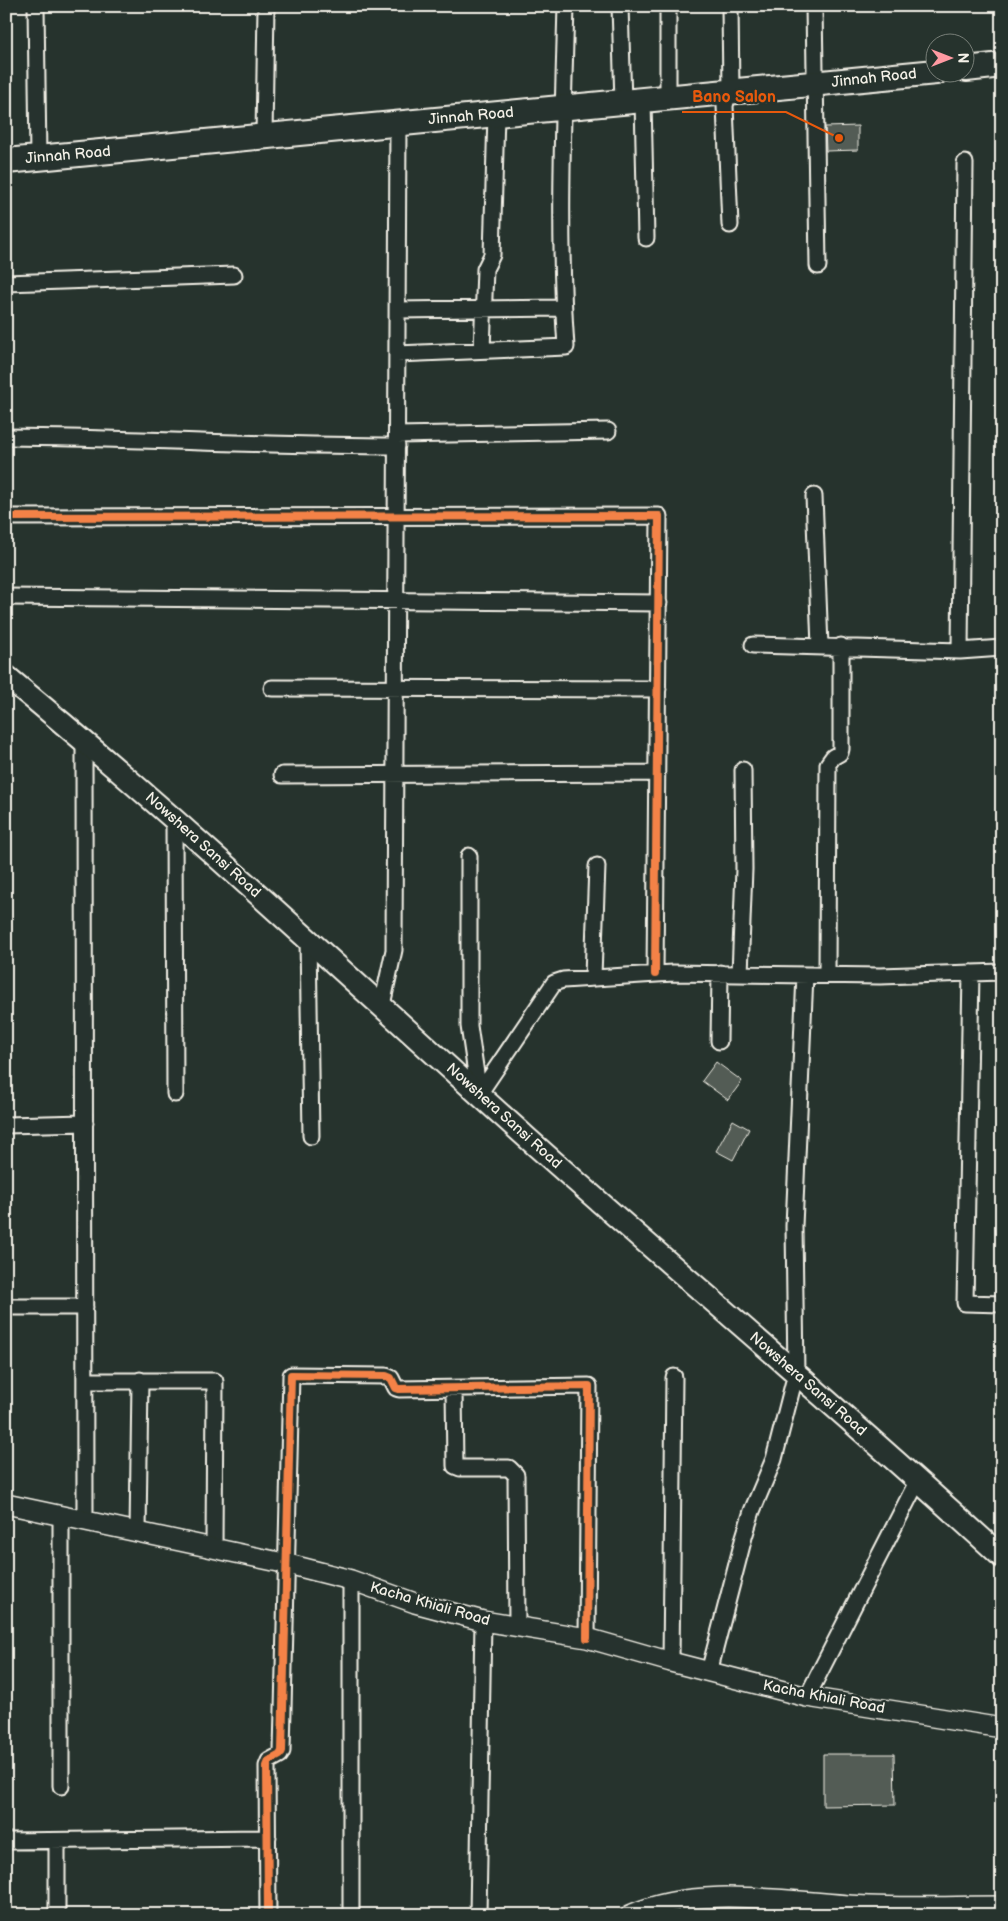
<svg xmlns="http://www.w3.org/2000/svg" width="1008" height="1921" viewBox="0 0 1008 1921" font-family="'Balsamiq Sans',sans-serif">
  <rect width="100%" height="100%" fill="#26332d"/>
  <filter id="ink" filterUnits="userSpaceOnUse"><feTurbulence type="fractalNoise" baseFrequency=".02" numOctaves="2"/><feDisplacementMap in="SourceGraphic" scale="10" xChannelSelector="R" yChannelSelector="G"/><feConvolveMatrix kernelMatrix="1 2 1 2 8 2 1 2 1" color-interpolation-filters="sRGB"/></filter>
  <g filter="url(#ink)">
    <path fill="#525c55" stroke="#f4f1e8" d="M858,126V150L826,151L825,127Z
      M716,1062L742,1081L728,1100L702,1081Z
      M733,1120L749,1129L733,1160L716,1151Z
      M823,1754H894L895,1805L823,1806Z"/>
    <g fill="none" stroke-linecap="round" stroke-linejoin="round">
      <defs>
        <path id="minor" d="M36,6L38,158
          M620,6L623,102
          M668,6V97
          M814,6L818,266
          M643,100L646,238
          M264,136L266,6
          M730,225L725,106L727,97L731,91L730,6
          M6,283L234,275
          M397,310L563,308
          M482,350L485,269L492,255L496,114
          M397,354L566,347C558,234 563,119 566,6
          M397,435L608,431
          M6,437C136,438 266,446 397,446
          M814,496L820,646
          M6,517L659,516L655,974
          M6,597L659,603
          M753,645L960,651L1002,648
          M960,651L965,163
          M272,688L658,689
          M84,740L85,1521
          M282,775L657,773
          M174,820L175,1094
          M469,856V1026L479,1094
          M308,939L311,1136
          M971,973L965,1303L1002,1304
          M740,974L744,869L743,770
          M827,975L828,764L833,757L840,753L841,749V646
          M593,976L597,866
          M382,1005L394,950L398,123
          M719,1041L720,973
          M479,1094L550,989L554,983L563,980L673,973L880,976L1002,972
          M6,1125L85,1123
          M6,1307H85
          M86,1381H215L214,1548
          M454,1389L455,1466L460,1468H509L516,1475L517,1626
          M61,1517V1786
          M138,1532L140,1380
          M671,1662L674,1377
          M709,1672L744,1537L752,1511L774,1459L796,1373L794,1226L805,975
          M807,1697L918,1480
          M6,1841L268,1838
          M57,1841V1915
          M687,1899V1915
          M268,1915L267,1766L269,1761L280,1755L282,1751L291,1375L386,1376L391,1378L396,1388L399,1389L589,1386L587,1638
          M351,1915V1580
          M478,1915L483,1621"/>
        <path id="tertiary" d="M6,1504L288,1564L351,1580L415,1603L483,1621L587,1638L671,1662L807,1697L1002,1728
          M630,1915C701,1883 793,1903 868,1906C912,1908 957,1906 1002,1906"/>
        <path id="secondary" d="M6,676C185,823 353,982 526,1137C684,1278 846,1413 1002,1557"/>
        <path id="primary" d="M966,69L1002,65
          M6,161L936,72"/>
      </defs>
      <use href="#minor" stroke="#f4f1e8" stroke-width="19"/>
      <use href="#tertiary" stroke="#f4f1e8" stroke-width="22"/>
      <use href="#secondary" stroke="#f4f1e8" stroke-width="25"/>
      <use href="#primary" stroke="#f4f1e8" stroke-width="28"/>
      <use href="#minor" stroke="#26332d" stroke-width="15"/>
      <use href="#tertiary" stroke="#26332d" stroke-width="19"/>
      <use href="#secondary" stroke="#26332d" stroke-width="21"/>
      <use href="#primary" stroke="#26332d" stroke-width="24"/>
      <defs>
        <path id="cycleway" d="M6,517L659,516L655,974
          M268,1915L267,1766L269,1761L280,1755L282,1751L291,1375L386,1376L391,1378L396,1388L399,1389L589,1386L587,1638"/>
      </defs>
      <use href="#cycleway" stroke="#26332d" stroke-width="11"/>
      <use href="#cycleway" stroke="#f48246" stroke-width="8"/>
    </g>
  </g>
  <g text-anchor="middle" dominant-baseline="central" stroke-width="4.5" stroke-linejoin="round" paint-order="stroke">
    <g font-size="15" fill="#f4f1e8" stroke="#26332d">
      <text transform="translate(874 78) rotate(-6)">Jinnah Road</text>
      <text transform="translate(471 116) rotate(-5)">Jinnah Road</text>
      <text transform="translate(68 155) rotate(-5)">Jinnah Road</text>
      <text transform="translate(203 845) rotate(42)">Nowshera Sansi Road</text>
      <text transform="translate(504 1116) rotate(42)">Nowshera Sansi Road</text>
      <text transform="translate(808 1384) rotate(41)">Nowshera Sansi Road</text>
      <text transform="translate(430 1604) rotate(16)">Kacha Khiali Road</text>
      <text transform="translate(824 1697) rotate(11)">Kacha Khiali Road</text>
    </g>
  </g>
  <path fill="none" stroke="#e8590c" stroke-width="2" d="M839 138L786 112H682"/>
  <circle fill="#e8590c" stroke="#26332d" stroke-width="2" cx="839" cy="138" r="5"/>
  <g font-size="16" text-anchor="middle" font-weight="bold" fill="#e8590c" stroke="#26332d" stroke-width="4.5" stroke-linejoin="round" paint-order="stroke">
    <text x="734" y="102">Bano Salon</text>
  </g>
  <rect width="1008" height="1921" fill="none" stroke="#26332d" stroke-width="25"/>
  <rect x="12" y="12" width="983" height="1896" fill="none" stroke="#f4f1e8" stroke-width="2" filter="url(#ink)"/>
  <g transform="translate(950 58) rotate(90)"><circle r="24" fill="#26332d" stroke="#787f78"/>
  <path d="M0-4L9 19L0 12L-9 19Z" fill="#ff9aa2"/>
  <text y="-8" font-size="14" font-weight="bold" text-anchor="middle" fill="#f4f1e8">N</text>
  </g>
</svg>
